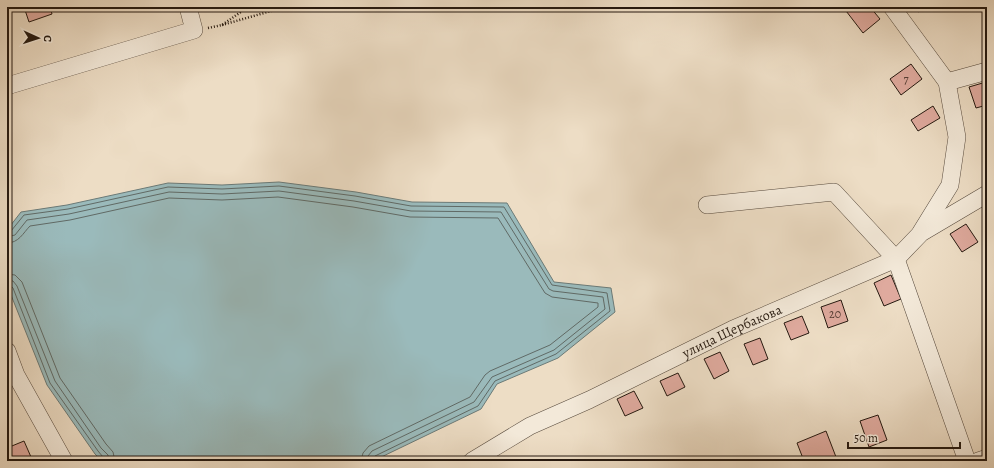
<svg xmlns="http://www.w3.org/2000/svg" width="994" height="468" viewBox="0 0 994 468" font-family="Alegreya,serif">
  <rect width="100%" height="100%" fill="#edddc5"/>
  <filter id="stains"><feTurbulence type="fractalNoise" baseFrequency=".005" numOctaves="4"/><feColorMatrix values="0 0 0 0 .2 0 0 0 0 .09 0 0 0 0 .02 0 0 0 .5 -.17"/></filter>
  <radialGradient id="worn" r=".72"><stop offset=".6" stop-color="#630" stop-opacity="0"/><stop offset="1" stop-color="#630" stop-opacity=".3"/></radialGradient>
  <path fill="#9ababb" stroke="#6b7a77" d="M279,182L356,192L412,202L507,203L554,282L611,288L615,312L558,358L497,384L481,409L373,461H102L95,454L47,385L7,285V230L21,212L67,205L168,183L222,185Z"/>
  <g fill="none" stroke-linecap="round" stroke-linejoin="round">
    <path stroke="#606a66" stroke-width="1" d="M7,232L11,231L24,215L68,209L168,187L222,189L279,186L355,196L411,206L504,207L552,285L607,293L610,311L556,354L495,381L478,406L375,456L373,458L372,461
      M7,237L15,235L27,220L69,214L169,192L222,194L279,191L354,201L411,211L501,212L549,289L553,291L603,297L605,309L554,350L492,377L474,402L372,451L368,456L367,461
      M7,243C19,243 23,233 30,226L70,220L169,198L222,200L278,197L353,207L410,217L498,218L545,293L552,297L598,303V307L550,345L490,371L485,375L470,397L369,446L363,453L361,461
      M7,274L15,275L22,282L60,378L106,444L113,452L115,461
      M7,280L13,281L17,286L55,381L101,448L108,455L109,461
      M7,285H10L13,288L50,383L98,451L103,457L104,461"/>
  </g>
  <path fill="#dfaa9e" stroke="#251910" d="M24,7H50L52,14L29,22Z
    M843,7H870L880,19L863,33Z
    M915,7H925L918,12Z
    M911,64L922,79L901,95L890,79Z
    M986,82L987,86V105L976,108L969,87Z
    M933,106L940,118L918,131L911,120Z
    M966,224L978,242L962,252L950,234Z
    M891,275L901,299L884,306L874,283Z
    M841,300L848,321L828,328L821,307Z
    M802,316L809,333L791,340L784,323Z
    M760,338L768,359L753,365L744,344Z
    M720,352L729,371L714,379L704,359Z
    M678,373L685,387L667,396L660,381Z
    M634,391L643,408L625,416L617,399Z
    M878,415L887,440L869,447L860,421Z
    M826,431L836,457L825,461H804L797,443Z
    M24,441L31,457L22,461H7V448Z"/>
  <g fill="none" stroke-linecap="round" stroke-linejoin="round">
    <defs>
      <g id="minor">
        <path d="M892,7L947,82L957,137L950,185L921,232"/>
        <path d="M947,82L987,71"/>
        <path d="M7,86L194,30L188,7"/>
        <path d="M707,205L834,192L896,259L967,461"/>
        <path d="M7,351L16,375L64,461"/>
        <path id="s1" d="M472,461L530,426L589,400L733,329L896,259L921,233L987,194"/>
        <path d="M978,461L987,458"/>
      </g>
    </defs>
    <use href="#minor" stroke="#574a3d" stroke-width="18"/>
    <path stroke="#251910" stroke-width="2.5" stroke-dasharray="1 2" stroke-linecap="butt" d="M222,25L285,7
      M208,28L222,25L248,7"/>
    <use href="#minor" stroke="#f3e9d9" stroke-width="17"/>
  </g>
  <g text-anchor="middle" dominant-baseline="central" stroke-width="3.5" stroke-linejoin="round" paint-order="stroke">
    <g font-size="12" fill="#543d34">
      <text x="906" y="79">7</text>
      <text x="835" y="314">20</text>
    </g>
    <g font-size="14" fill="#251910" stroke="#f3e9d9">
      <text stroke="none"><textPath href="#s1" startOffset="291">улица Щербакова</textPath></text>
    </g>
  </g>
  <rect width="994" height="468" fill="none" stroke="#edddc5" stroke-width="24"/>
  <rect x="8" y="8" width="978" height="452" fill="none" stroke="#251910" stroke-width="2"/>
  <rect x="12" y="12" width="970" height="444" fill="none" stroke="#251910"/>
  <g transform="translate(38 38) rotate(93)" stroke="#f3e9d9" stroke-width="3" paint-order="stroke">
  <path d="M0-3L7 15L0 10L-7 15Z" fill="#251910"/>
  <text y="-6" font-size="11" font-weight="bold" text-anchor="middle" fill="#251910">С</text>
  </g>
  <path d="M848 442v6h112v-6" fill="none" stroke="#251910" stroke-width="2"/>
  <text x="854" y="442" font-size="12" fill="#251910" stroke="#f3e9d9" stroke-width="3" paint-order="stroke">50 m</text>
  <rect width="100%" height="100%" filter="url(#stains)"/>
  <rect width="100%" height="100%" fill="url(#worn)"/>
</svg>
